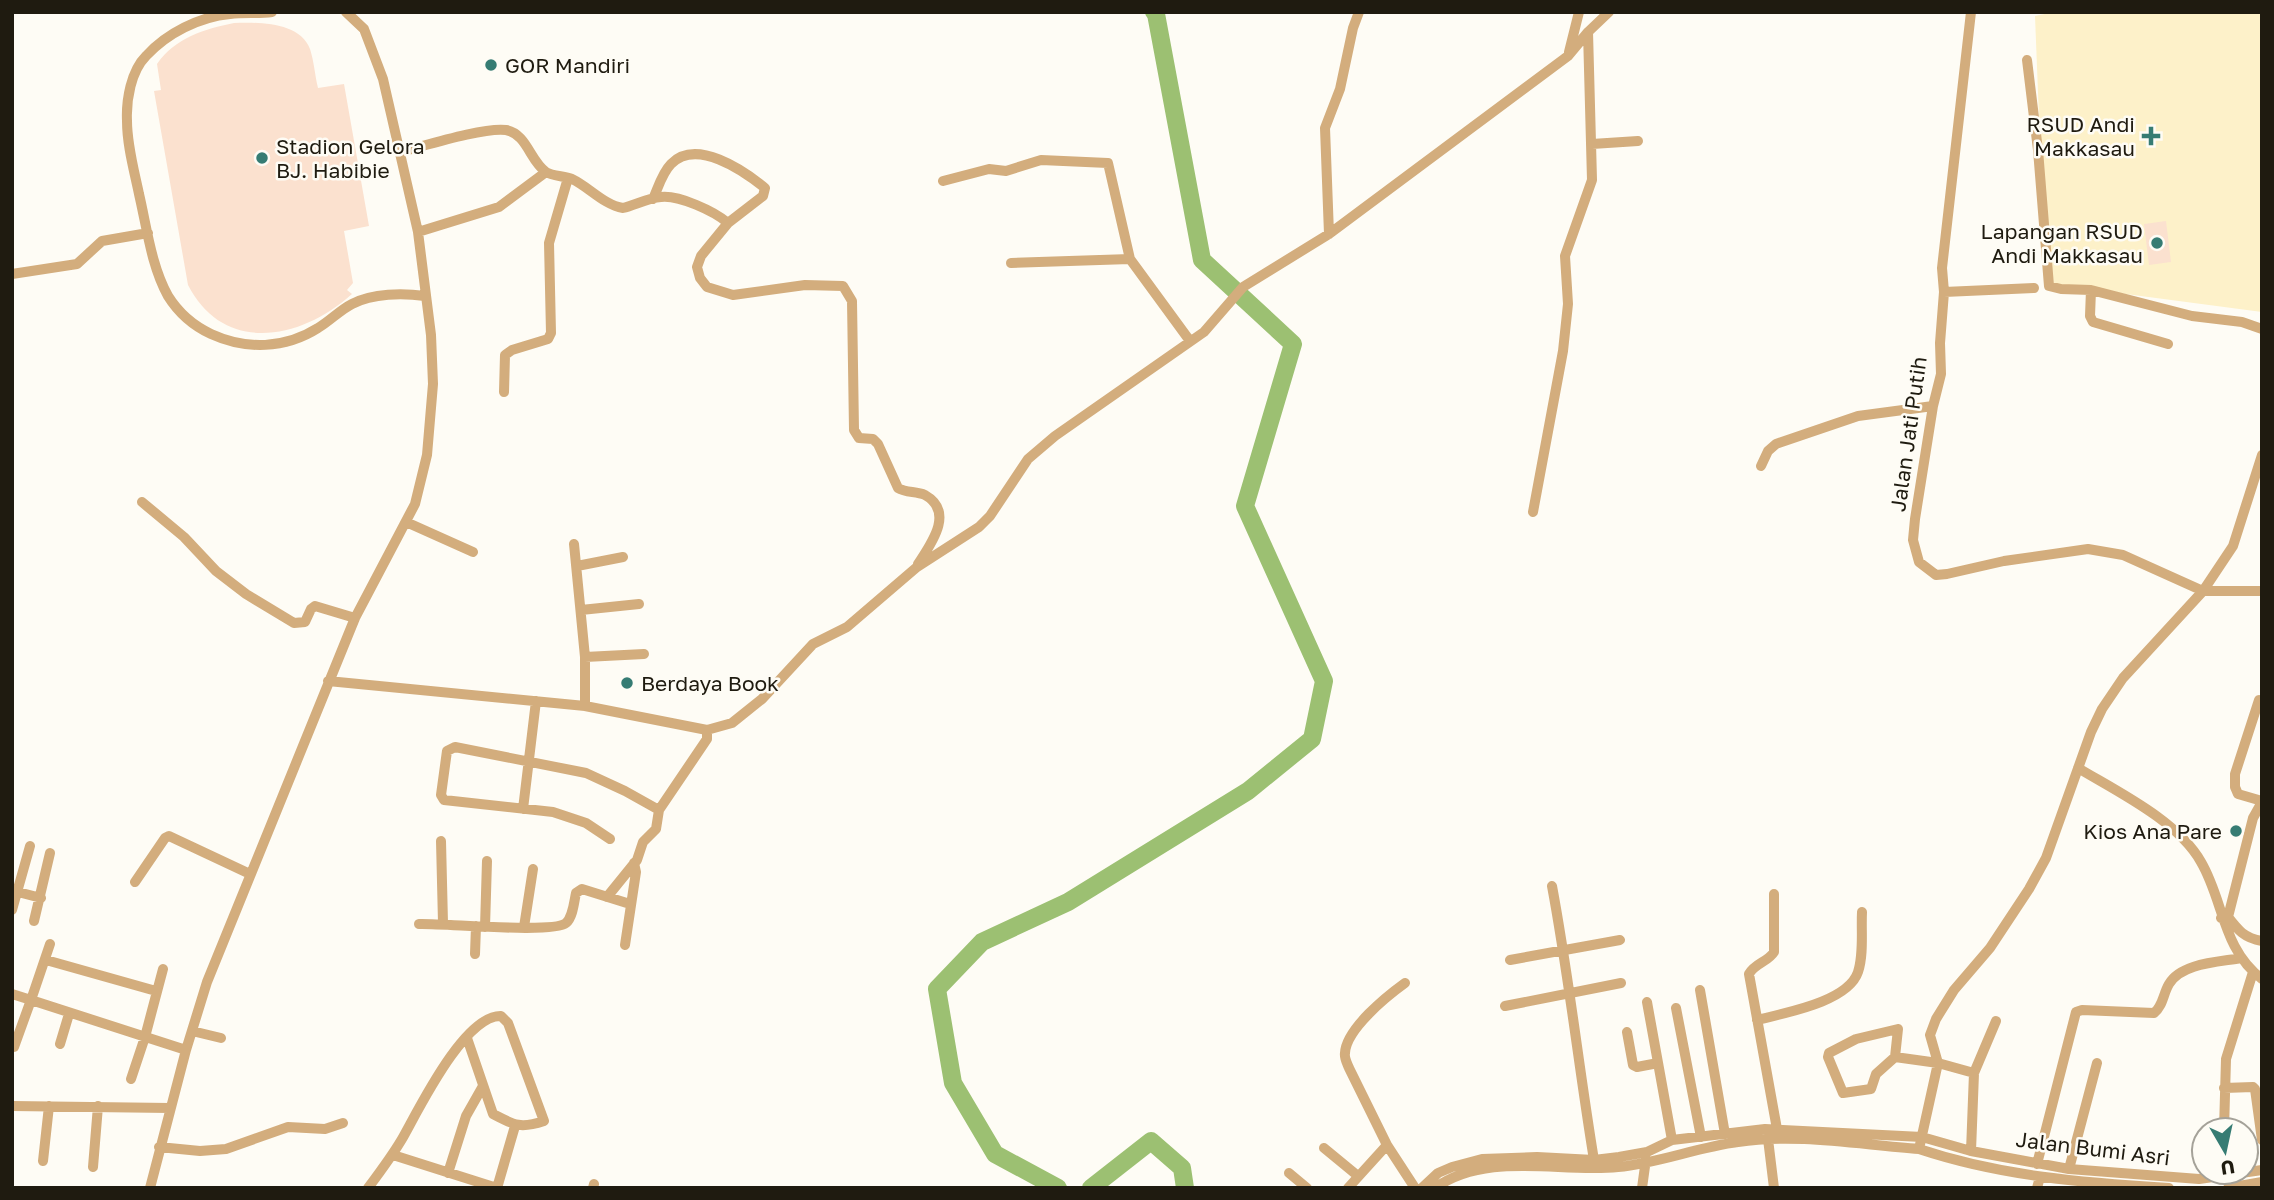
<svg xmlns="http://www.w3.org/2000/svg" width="2274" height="1200" viewBox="0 0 2274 1200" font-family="'Golos Text',sans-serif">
  <rect width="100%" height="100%" fill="#fefcf5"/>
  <path fill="#fdf1c9" d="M2054,12H2262V312L2050,284L2041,169L2035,16Z"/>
  <path fill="#fbe1cf" d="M234,23C258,22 300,22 310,49C314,61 315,76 318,88L344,84L369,226L344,231L353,283L347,290L352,294C301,340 224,355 188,285L154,91L161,90L157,64C175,38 204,29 234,23Z
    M2166,221L2171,262L2149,265L2144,224Z"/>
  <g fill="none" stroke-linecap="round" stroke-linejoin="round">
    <path stroke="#9cc072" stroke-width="18" d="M1058,1188L995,1154L953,1083L937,989L982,942L1068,902L1248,791L1312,739L1324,681L1245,506L1293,344L1202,260L1156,14L1154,12
      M1091,1188L1151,1141L1182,1168L1185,1188"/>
    <path stroke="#d3ad7d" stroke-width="10" d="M272,12C258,14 244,12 230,14C199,17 167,33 146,56C131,71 126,100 127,121C127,145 134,170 139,194C147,228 151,265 168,296C178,312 194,326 211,334C246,350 285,349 318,328C330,321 340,310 352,304C373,293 403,293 425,296
      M1971,12L1942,268L1944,292L1940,343L1941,374L1933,406L1915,519L1913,540L1919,562L1936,575L1947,574L2004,561L2088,549L2123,555L2203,591H2262
      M1569,52L1579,12
      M2027,60L2038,150L2049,286L2061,289L2091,290L2192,316L2242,322L2262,329
      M1592,144L1638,141
      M400,152C424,146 484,127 506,130C527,134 530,161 546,172C552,176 564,176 572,179C589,187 604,205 623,208C635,205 648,198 661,197C679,195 714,211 728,223L701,256L697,267L700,278L707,287L733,295L805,285L843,286L852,301L854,430L859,438L873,439L878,444L898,488C906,493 916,491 925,495C955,512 931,544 918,564
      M943,181L989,169L1006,171L1041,160L1108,163L1130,259L1190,341
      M653,199C658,188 662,173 671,164C696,138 743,170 765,188L763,196L728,223
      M418,232L499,207L546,172
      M1329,234L1325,128L1340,89L1353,28L1359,12
      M1011,263L1130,259
      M12,274L77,264L102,241L148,233
      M2091,290L2090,316L2093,322L2168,344
      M1944,292L2034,288
      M504,392L505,355L512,350L548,339L551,333L549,243L568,178
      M1761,466L1768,451L1776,444L1858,416L1933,406
      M142,502L184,537L216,571L246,594L294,623L305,622L311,609L315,606L355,618
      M1533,512L1563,351L1568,304L1565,256L1592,180L1588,32
      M406,522L473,552
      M574,544L585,657V706
      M577,566L623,557
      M581,610L639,604
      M585,657L644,654
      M328,681L585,706L707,730L732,723L762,699L813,644L847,627L917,567L979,527L990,516L1028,459L1055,436L1204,332L1243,287L1329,234L1568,56L1588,32L1609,12
      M2259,700L2235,774V787L2238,794L2262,801
      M2078,768C2118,792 2178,821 2201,862C2224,901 2222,949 2262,979
      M523,809L536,701
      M610,839L586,823L553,812L444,800L441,795L447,751L455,747L586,773L625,791L659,810
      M441,841L443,923
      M135,882L165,838L169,836L250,874
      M1552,886C1569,977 1579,1069 1594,1160
      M18,892L41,898
      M1774,894V952C1768,962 1755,963 1749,974L1777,1129
      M607,897L637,860L643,842L656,829L659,810L707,739V730
      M12,910L30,846
      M2228,917C2238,930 2244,938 2262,941
      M2221,918L2228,917L2253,818L2262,802
      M34,921L50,853
      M419,924C444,923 553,934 566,923C573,917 574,902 576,893L582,889L630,904
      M485,927L487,861
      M524,927L533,869
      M50,944L31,1000L186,1050
      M625,945L636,872L634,863
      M475,954L476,926
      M46,960L156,991
      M1510,960L1620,940
      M1405,983C1387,996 1346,1029 1345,1053C1344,1058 1347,1063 1349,1068L1387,1145L1415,1188
      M1700,990L1725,1134
      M12,994L31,1000L14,1047
      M1647,1002L1672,1140
      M1505,1006L1621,983
      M1676,1008L1701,1137
      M1757,1020C1784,1013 1848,1002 1858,972C1864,954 1861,931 1862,912
      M192,1031L221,1038
      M1627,1032L1633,1065L1637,1067L1658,1063
      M60,1044L69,1014
      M1895,1057L1898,1029L1856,1039L1829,1053L1828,1057L1843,1093L1871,1089L1876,1074L1895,1057L1938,1063L1974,1073L1996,1021
      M131,1079L145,1037L163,969
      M2224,1088L2253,1087L2255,1089L2262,1140
      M12,1106L170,1108
      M2224,1130L2226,1059L2253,972
      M1768,1139L1774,1188
      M159,1147L200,1151L226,1149L288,1127L325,1129L343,1123
      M1324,1148L1358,1176
      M1919,1149L1938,1063L1930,1035L1936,1019L1954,990L1990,948L2029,889L2046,858L2091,732L2102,709L2123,678L2203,591L2233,546L2262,455
      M1971,1151L1974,1073
      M393,1155L497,1188L515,1126
      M43,1161L49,1106
      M2037,1164L2076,1012L2082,1010L2154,1013C2163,1006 2163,994 2169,984C2181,963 2219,962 2241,958
      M93,1167L98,1106
      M2069,1169L2097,1063
      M448,1173L466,1116L483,1086
      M1289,1173L1307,1188
      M150,1188L186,1050L207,982L355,618L415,504L427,455L433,384L431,335L418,232L383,79L364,29L346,12
      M368,1188C380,1172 392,1156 402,1139C418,1111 464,1015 501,1016L508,1023L544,1121C520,1129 514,1125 493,1114L467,1038
      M593,1188L594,1184
      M1348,1188L1387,1145
      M1422,1188L1438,1173L1452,1167L1482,1159L1537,1157L1594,1160L1619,1157L1647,1152L1672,1140L1765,1129L1922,1137L1971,1151L2069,1169L2199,1179L2262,1170
      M1435,1188C1487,1151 1559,1173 1618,1167C1659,1163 1698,1147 1738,1142C1798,1133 1860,1145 1919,1149C2000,1176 2084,1183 2169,1188
      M1642,1188L1646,1159
      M2037,1188L2040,1177
      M2228,1188L2262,1182"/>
  </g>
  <g fill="#367c73" stroke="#fefcf5" stroke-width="2.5">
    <circle cx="491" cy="65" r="7"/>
    <path d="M2147.5 125.5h7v7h7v7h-7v7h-7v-7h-7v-7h7z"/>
    <circle cx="262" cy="158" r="7"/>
    <circle cx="2157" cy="243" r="7"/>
    <circle cx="627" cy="683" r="7"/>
    <circle cx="2236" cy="831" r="7"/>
  </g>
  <g text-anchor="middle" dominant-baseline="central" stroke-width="5" stroke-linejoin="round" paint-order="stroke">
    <g font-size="21" fill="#1f1b10" stroke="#fefcf5" text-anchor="start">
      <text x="505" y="65">GOR Mandiri</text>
      <text x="2135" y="124" text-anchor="end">RSUD Andi<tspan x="2135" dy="24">Makkasau</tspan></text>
      <text x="276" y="146">Stadion Gelora<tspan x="276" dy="24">BJ. Habibie</tspan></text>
      <text x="2143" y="231" text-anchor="end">Lapangan RSUD<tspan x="2143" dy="24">Andi Makkasau</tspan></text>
      <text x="641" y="683">Berdaya Book</text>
      <text x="2222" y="831" text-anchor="end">Kios Ana Pare</text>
    </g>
    <g font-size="21" fill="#1f1b10" stroke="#fefcf5">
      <text transform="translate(1908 434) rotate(-82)">Jalan Jati Putih</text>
      <text transform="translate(2093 1148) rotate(7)">Jalan Bumi Asri</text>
    </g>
  </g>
  <rect width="2274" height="1200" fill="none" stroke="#1f1b10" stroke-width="28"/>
  <g transform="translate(2225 1151) rotate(171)"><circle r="33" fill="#fefcf5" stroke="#a5a299" stroke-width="2"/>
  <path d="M0-5L12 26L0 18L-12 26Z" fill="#367c73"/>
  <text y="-10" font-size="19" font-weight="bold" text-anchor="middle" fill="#1f1b10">U</text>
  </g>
</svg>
